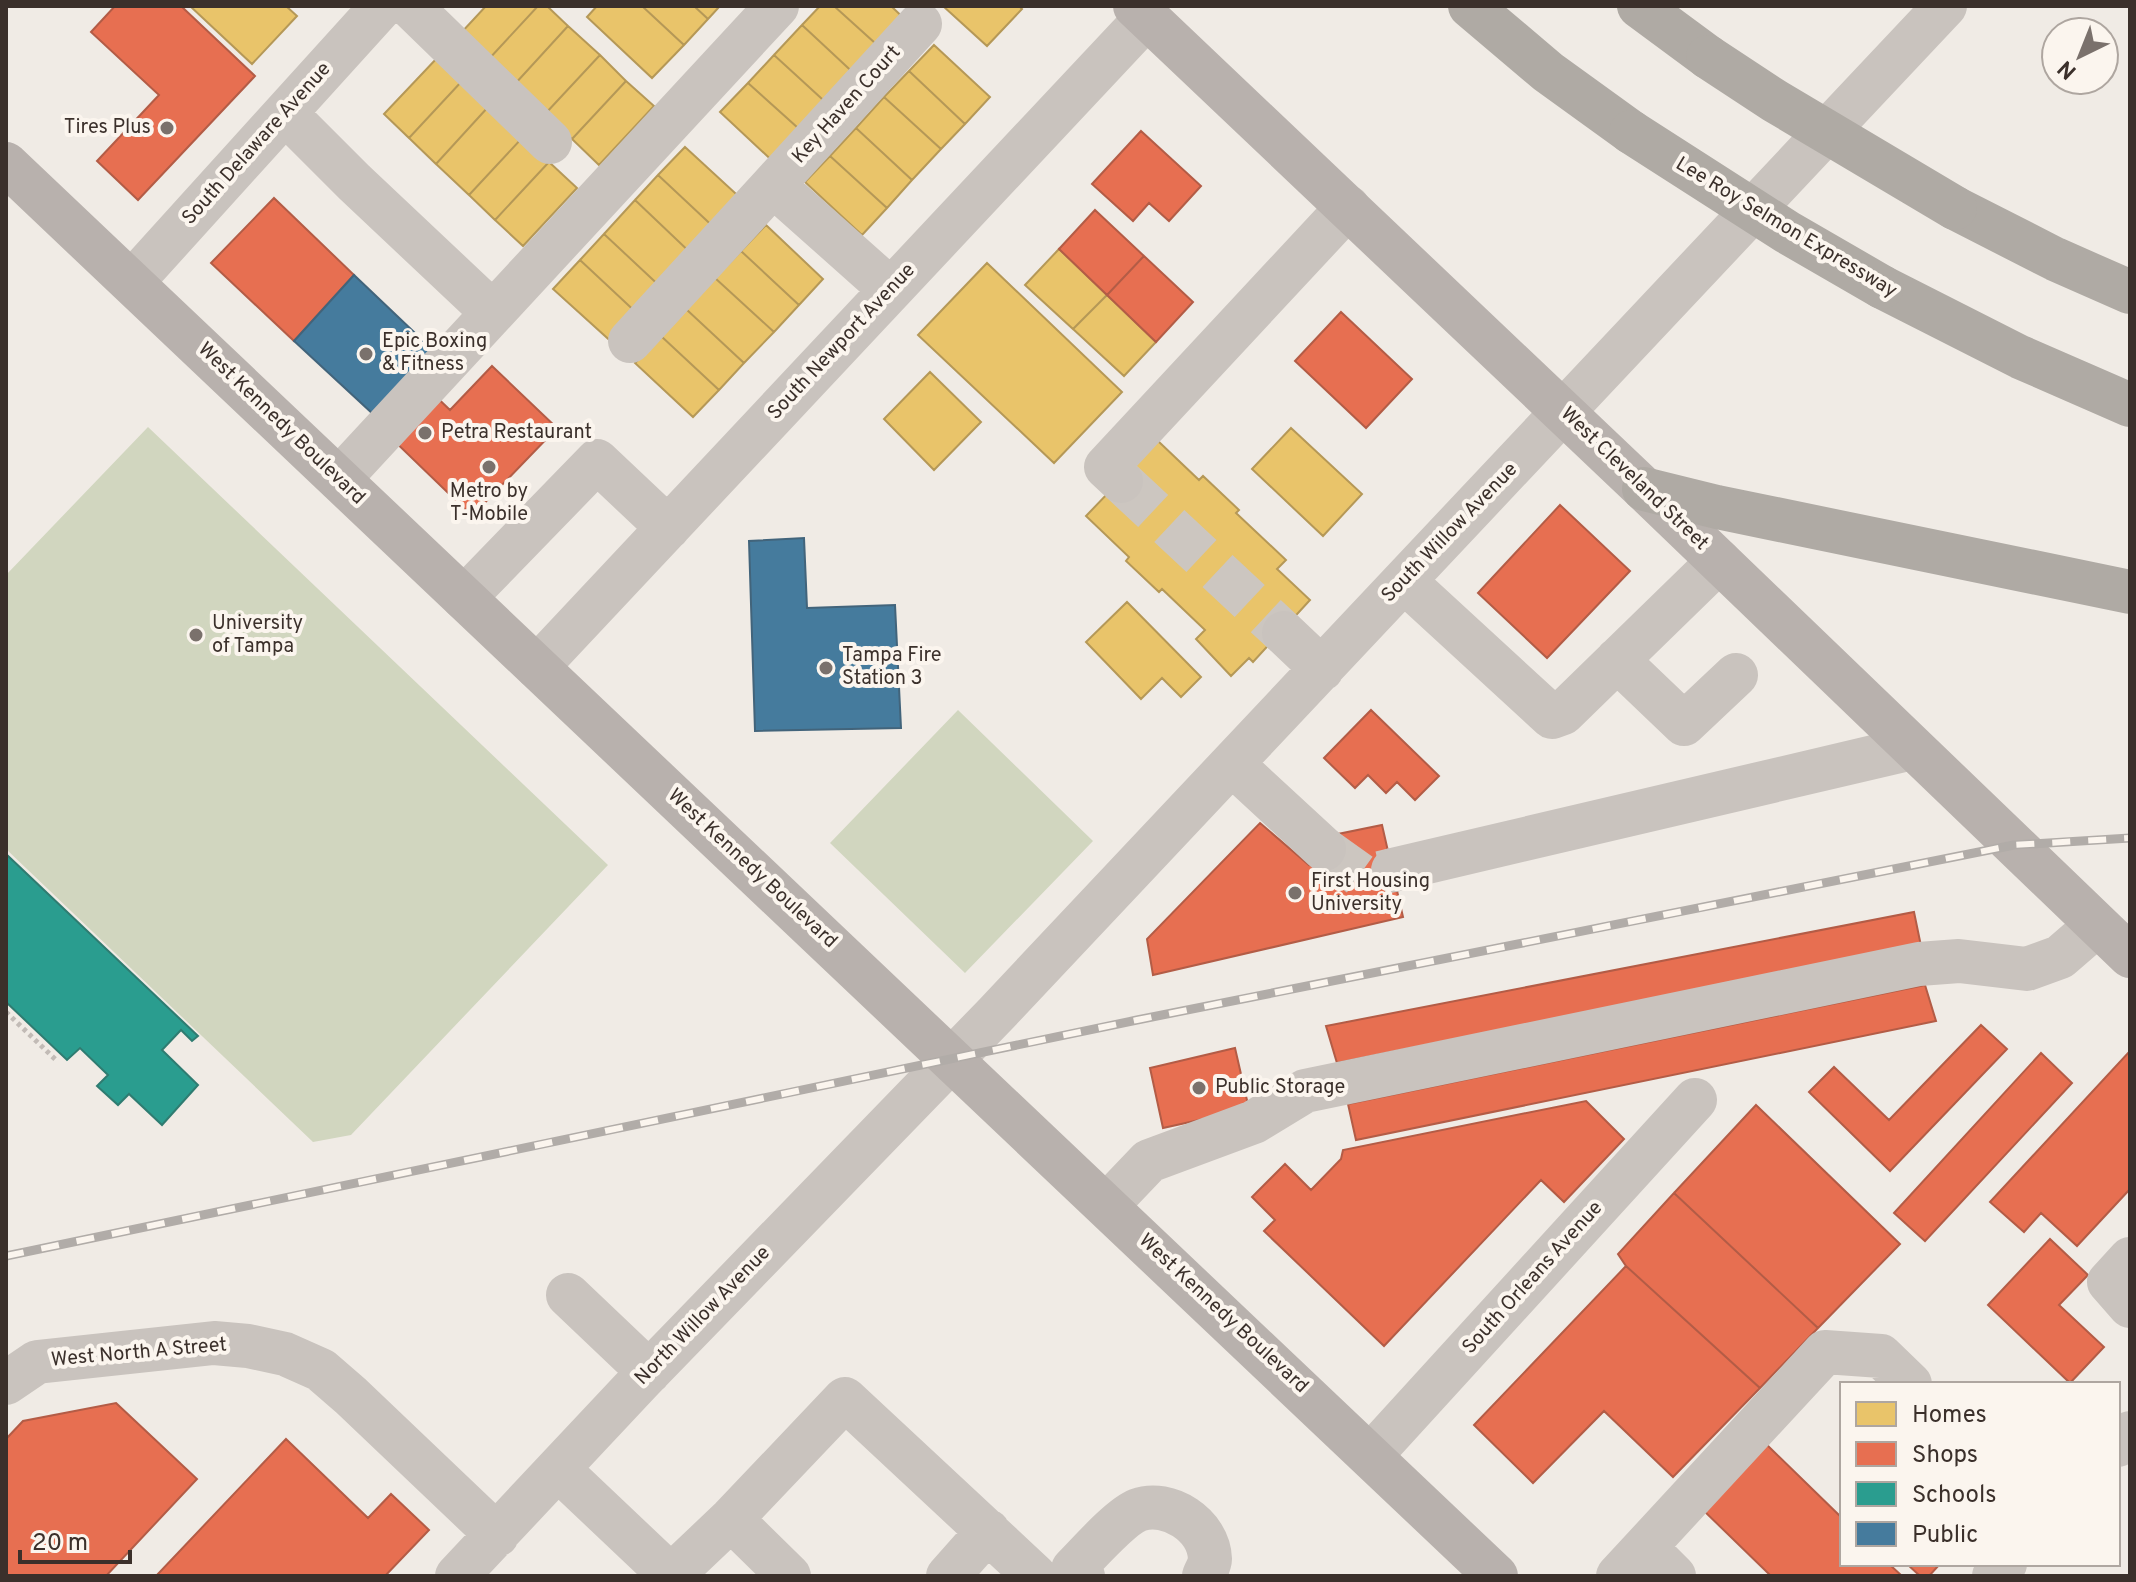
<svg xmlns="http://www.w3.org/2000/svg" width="2136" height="1582" viewBox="0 0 2136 1582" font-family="Overpass,sans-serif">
  <rect width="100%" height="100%" fill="#f0ebe5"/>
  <path fill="#d1d6bf" d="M148,427L608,865L351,1135L313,1142L6,849V575Z
    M958,710L1093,841L965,973L830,843Z"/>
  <path fill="#e9c46a" stroke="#b59857" stroke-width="2" d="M190,6H286L297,16L252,64Z
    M486,6H538L488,60L460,34Z
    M538,6H547L568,26L514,85L488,60Z
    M597,6H642L684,45L652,78L587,17Z
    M642,6H694L708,19L684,45Z
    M694,6H720L708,19Z
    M820,6H834L885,52L860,79L802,25Z
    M834,6H891L911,25L885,52Z
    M943,6H1019L1022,9L987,46Z
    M802,25L860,79L833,109L774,55Z
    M568,26L600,55L545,114L514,85Z
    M934,45L990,97L965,124L909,71Z
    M600,55L626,81L572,139L545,114Z
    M774,55L833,109L807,136L748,83Z
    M438,57L462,81L409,138L384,114Z
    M909,71L965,124L941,149L884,97Z
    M462,81L489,106L436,164L409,138Z
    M626,81L654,106L599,165L572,139Z
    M748,83L807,136L779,167L720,112Z
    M884,97L941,149L912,180L856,128Z
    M489,106L523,137L469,195L436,164Z
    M856,128L912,180L887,208L830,156Z
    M523,137L549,162L495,220L469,195Z
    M685,147L747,204L720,233L658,175Z
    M830,156L887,208L862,235L805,182Z
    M549,162L577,188L523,246L495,220Z
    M658,175L720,233L696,258L635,200Z
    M635,200L696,258L665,291L604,234Z
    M766,225L823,279L799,305L741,251Z
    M604,234L665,291L641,317L580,260Z
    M1059,249L1107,295L1073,329L1025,285Z
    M741,251L799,305L774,332L715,278Z
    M580,260L641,317L615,345L553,289Z
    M987,263L1122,392L1054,463L918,335Z
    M715,278L774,332L744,363L686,309Z
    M1107,295L1156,342L1124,376L1073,329Z
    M686,309L744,363L719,390L661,336Z
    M661,336L719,390L693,417L635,363Z
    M930,372L981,422L934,470L884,419Z
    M1291,428L1362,494L1323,536L1252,469Z
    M1158,441L1199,480L1203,476L1239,510L1236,513L1286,560L1277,569L1310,600L1253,662L1249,658L1231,676L1196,639L1205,630L1162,589L1159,592L1126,561L1129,557L1086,516Z
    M1127,602L1201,677L1181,697L1162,678L1141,699L1086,642Z"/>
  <path fill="#e76f51" stroke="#b35c46" stroke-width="2" d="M115,6H181L255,76L138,200L97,161L159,95L91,32Z
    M1141,131L1201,186L1169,221L1149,203L1133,221L1092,184Z
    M274,198L354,275L294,341L211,263Z
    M1095,210L1144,256L1107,295L1059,249Z
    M1144,256L1193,302L1156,342L1107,295Z
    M1341,312L1412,379L1366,428L1295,361Z
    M492,366L557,428L472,516L386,433L428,389L450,410Z
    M1560,505L1630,571L1547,658L1478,593Z
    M1371,710L1439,776L1415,800L1397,782L1386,793L1368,775L1355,788L1324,758Z
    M1260,823L1309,865L1338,834L1382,825L1403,917L1153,975L1147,939Z
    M1914,912L1921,946L1337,1063L1326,1026Z
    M1925,985L1936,1021L1356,1140L1348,1104Z
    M1981,1025L2007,1049L1890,1171L1809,1092L1834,1067L1889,1120Z
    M1235,1048L1249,1109L1163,1128L1150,1068Z
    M2129,1052L2130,1189L2077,1246L2041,1213L2024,1232L1990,1202Z
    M2041,1053L2072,1083L1925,1241L1894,1213Z
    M1586,1101L1624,1139L1564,1202L1541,1180L1384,1346L1264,1231L1275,1220L1252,1197L1285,1164L1311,1190L1341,1159L1343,1150Z
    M1756,1105L1900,1244L1818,1328L1674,1193Z
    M1674,1193L1818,1328L1760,1388L1626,1266L1618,1254Z
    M2050,1239L2088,1275L2059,1305L2104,1347L2070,1383L1988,1305Z
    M1626,1266L1760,1388L1673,1477L1604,1411L1533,1483L1474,1425Z
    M116,1403L197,1479L106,1576H6V1439L23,1421Z
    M286,1439L368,1518L391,1494L429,1530L385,1576H156Z
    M1764,1442L1842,1518V1564H1889L1902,1576H1771L1701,1508Z
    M1907,1564H1940L1929,1576H1920Z"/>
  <path fill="#2a9d8f" stroke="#2f7c71" stroke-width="2" d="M6,854L198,1036L192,1041L181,1030L162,1050L198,1085L162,1125L129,1094L118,1105L97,1086L108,1075L80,1048L67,1060L6,1002Z"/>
  <path fill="#457b9d" stroke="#42647b" stroke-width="2" d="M354,275L434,351L373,414L294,341Z
    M804,538L807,608L895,605L901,728L755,731L749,541Z"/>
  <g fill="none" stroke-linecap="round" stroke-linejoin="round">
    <path stroke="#ccc6c0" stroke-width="44" stroke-dasharray="44 22" stroke-linecap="butt" d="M1121,481L1284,633
      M1324,849L1363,877L1393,870"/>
    <path stroke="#c2bbb6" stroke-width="5" stroke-dasharray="4 4" stroke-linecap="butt" d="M6,1012L56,1060"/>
    <path stroke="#c9c3be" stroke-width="44" d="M410,6L550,142
      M285,113L354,182L492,312
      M773,185L920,24
      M132,282L382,6
      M630,341L773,185L891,290
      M339,479L777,6
      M1121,481L1106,467L1348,207
      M1404,581L1552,717L1563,713L1719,561
      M464,598L597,461L668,528
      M1284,633L1322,669
      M1617,660L1684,724L1736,675
      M537,667L1147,17
      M1232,764L1324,849
      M1393,870L1912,748
      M1107,1205L1149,1161L1254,1122L1305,1091L1919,964L1959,961L2027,969L2060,957L2097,925
      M2130,1259L2109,1282L2130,1306
      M568,1295L649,1372
      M6,1383L37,1362L214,1343L248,1346L285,1354L321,1370L351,1396L497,1535
      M2118,1445L2130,1433
      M1371,1455L1695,1100
      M558,1469L671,1576
      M731,1519L789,1576
      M1645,1547L1674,1576
      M457,1576L641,1380L995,1015L1945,6
      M671,1576L731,1519L845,1399L1035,1576
      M948,1576L988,1531
      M1083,1576L1073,1569C1088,1554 1120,1517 1138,1510C1168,1499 1209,1525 1210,1559C1210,1564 1206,1571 1204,1576
      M1618,1576L1825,1352L1881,1356L1910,1384
      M1994,1576L2005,1564"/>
    <path stroke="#b8b1ad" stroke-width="44" d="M1135,6L1644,489L2130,956
      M6,164L1496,1576"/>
    <path stroke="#afaaa4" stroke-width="44" d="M1470,6L1548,72L1631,132
      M1639,6L1708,57
      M1955,208L2055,259L2130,292
      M1882,287L2020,357L2130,405
      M1644,489L1717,507L2130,592"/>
    <defs>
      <path id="rail" d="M6,1256L1137,1020L2014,845L2130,838"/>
    </defs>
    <use href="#rail" stroke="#b1aca8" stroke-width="9"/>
    <use href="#rail" stroke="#fbf5ee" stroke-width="6" stroke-dasharray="18" stroke-linecap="butt"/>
    <path stroke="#afaaa4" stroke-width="44" d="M1708,57L1775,101L1955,208
      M1631,132L1787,232L1882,287"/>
  </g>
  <g fill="#7a716c" stroke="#fbf5ee" stroke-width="3">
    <circle cx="167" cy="128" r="8"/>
    <circle cx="366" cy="354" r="8"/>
    <circle cx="425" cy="433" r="8"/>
    <circle cx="489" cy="467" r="8"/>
    <circle cx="196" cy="635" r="8"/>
    <circle cx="826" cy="668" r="8"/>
    <circle cx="1295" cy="893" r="8"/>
    <circle cx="1199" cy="1088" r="8"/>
  </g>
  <g text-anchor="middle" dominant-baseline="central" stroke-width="8" stroke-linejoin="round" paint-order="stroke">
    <g font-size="20" fill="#3b302b" stroke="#fbf5ee">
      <text transform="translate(847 105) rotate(-48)">Key Haven Court</text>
      <text transform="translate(257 144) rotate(-48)">South Delaware Avenue</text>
      <text transform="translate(1786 228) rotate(31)">Lee Roy Selmon Expressway</text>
      <text transform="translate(842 342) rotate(-47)">South Newport Avenue</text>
      <text transform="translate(281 424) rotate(44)">West Kennedy Boulevard</text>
      <text transform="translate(1634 479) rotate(44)">West Cleveland Street</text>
      <text transform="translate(1450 533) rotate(-46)">South Willow Avenue</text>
      <text transform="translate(752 869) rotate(43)">West Kennedy Boulevard</text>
      <text transform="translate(1533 1278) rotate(-48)">South Orleans Avenue</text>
      <text transform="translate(1223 1314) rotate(43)">West Kennedy Boulevard</text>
      <text transform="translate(703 1316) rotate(-46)">North Willow Avenue</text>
      <text transform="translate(139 1353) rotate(-5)">West North A Street</text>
    </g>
    <g font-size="20" fill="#3b302b" stroke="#fbf5ee" text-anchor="start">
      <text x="151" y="128" text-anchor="end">Tires Plus</text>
      <text x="382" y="342">Epic Boxing<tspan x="382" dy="23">&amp; Fitness</tspan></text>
      <text x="441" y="433">Petra Restaurant</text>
      <text x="489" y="492" text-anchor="middle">Metro by<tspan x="489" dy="23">T-Mobile</tspan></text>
      <text x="212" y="624">University<tspan x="212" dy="23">of Tampa</tspan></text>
      <text x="842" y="656">Tampa Fire<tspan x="842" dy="23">Station 3</tspan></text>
      <text x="1311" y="882">First Housing<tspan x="1311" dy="23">University</tspan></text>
      <text x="1215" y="1088">Public Storage</text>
    </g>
  </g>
  <rect width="2136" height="1582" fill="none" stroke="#3b302b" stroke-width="16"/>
  <rect x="1840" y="1382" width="280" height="184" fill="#fbf5ee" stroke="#aea6a0" stroke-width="2"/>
  <rect x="1856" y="1402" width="40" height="24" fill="#e9c46a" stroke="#aea6a0" stroke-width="2"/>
  <text x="1912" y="1422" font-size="24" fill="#3b302b">Homes</text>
  <rect x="1856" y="1442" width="40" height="24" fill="#e76f51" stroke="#aea6a0" stroke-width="2"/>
  <text x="1912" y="1462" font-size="24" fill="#3b302b">Shops</text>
  <rect x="1856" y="1482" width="40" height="24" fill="#2a9d8f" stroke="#aea6a0" stroke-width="2"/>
  <text x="1912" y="1502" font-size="24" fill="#3b302b">Schools</text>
  <rect x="1856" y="1522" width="40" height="24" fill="#457b9d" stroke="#aea6a0" stroke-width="2"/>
  <text x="1912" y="1542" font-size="24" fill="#3b302b">Public</text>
  <g transform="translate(2080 56) rotate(223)"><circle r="38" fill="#fbf5ee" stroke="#aea6a0" stroke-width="2"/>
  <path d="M0-6L14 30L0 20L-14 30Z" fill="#7a716c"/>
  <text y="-12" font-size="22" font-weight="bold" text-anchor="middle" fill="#3b302b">N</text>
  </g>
  <path d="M20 1550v12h110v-12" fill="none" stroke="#3b302b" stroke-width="4"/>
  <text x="32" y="1550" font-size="24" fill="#3b302b" stroke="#fbf5ee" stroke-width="6" paint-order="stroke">20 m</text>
</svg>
